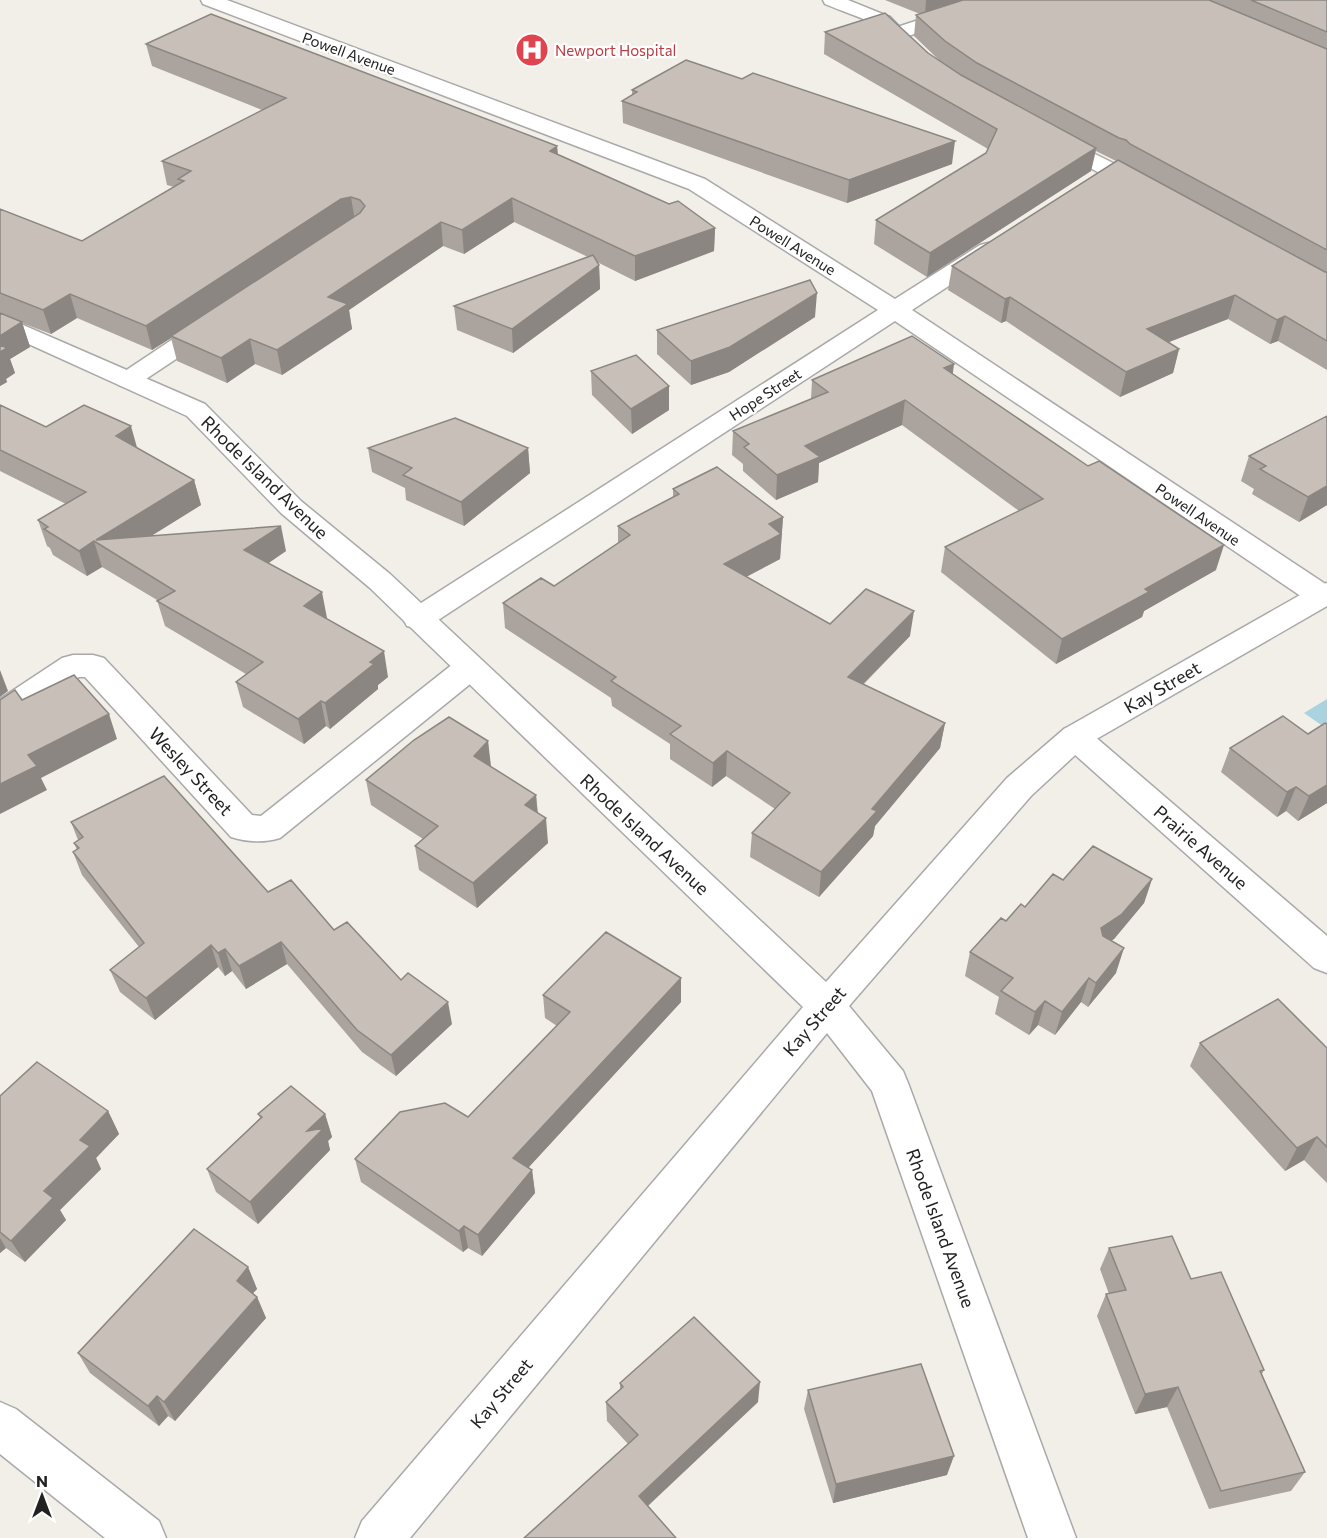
<svg xmlns="http://www.w3.org/2000/svg" width="1327" height="1538" viewBox="0 0 1327 1538" font-family="Commissioner,sans-serif">
  <rect width="100%" height="100%" fill="#f2efe9"/>
  <path fill="#aad3df" d="M1327,699V729L1304,713Z"/>
  <g fill="none" stroke-linecap="round" stroke-linejoin="round">
    <defs>
      <path id="minor" d="M201,0H227L705,179L895,299L980,245L988,243L996,245L1000,250L996,255L912,310L1327,585V604L1322,606L1311,603L895,321L429,626L418,629L407,626L403,619L407,612L878,310L689,189L203,4Z
        M980,0H1008L1006,4L902,38H888L885,34L888,30Z
        M212,317L221,319L224,324L221,329L137,385L128,388L119,385L115,380L119,375L203,319Z
        M73,655H93L104,658L252,815L261,816L458,660L469,657L480,660L485,668L480,676L280,838C264,843 247,842 231,837L85,677H79L11,722L0,725V699L62,658Z
        M1075,725L1086,729L1327,936V973L1314,968L1064,745L1059,737L1064,729Z
        M0,1402L16,1409L159,1521L166,1538H105L0,1454Z"/>
      <path id="tertiary" d="M823,0H848L890,17L919,47L916,51C896,56 890,33 874,24C859,16 841,11 825,4Z
        M1055,134L1155,184L1158,189L1155,194L1147,196L1139,194L1047,145L1044,140L1047,135Z
        M0,315L205,404L301,501L390,574L826,982L1007,778L1064,729L1316,586L1327,583V606L1086,745L1031,796L849,1006L903,1071L908,1083L1076,1538H1028L872,1091L827,1033L410,1538H355L362,1521L803,1007L370,588L281,513L187,416L0,331Z"/>
    </defs>
    <use href="#minor" stroke="#a9a9a9" stroke-width="3"/>
    <use href="#tertiary" stroke="#a9a9a9" stroke-width="3"/>
    <use href="#minor" fill="#fff" fill-rule="evenodd"/>
    <use href="#tertiary" fill="#fff" fill-rule="evenodd"/>
  </g>
  <path fill="#aba49e" d="M885,0H1327V370L1278,341L1270,344L1228,319L1169,342L1179,349L1173,373L1120,397L1006,321L1001,323L948,290L952,266L1116,161L1096,151L1091,171L927,277L874,244L876,220L986,153L988,149L824,54L825,32L928,53L940,61L914,36L916,15L920,14Z
    M146,44L557,146L558,155L715,228L714,251L635,281L597,262L599,265L600,289L513,353L457,330L454,306L588,257L514,222L464,254L443,246L349,310L352,329L282,375L255,364L227,383L177,361L171,338L152,350L77,318L51,334L22,323L30,347L10,359L15,373L6,379L7,382L0,386V209L82,241L174,187L167,185L162,161L262,110L152,66Z
    M632,90L952,164L847,203L623,123L622,101L632,96Z
    M815,317L729,372L691,385L657,354V330Z
    M591,371L669,410L632,434L592,395Z
    M953,374L1216,570L1144,611L1142,617L1056,664L941,572L945,547L1019,511L902,425L819,463L818,482L776,500L743,471V464L732,455L733,431L811,399L812,380Z
    M0,405L46,427L137,448L194,480L201,505L151,536L286,551L268,563L327,618L326,619L388,677L378,685V689L330,729L326,726L304,744L243,707L236,682L246,674L165,626L157,600L102,567L87,576L53,555L50,548L47,546L38,520L66,504L0,471Z
    M1327,416V505L1299,522L1252,494L1254,489L1241,481L1249,456Z
    M368,448H528L530,473L464,526L406,500L405,488L372,472Z
    M673,489L783,517L780,559L746,577L830,624L910,636L863,685L945,723L940,748L875,826L873,836L819,897L750,857L752,833L775,809L726,776L712,787L670,759V744L612,706L611,698L505,628L503,603L554,586L618,543V526L673,498Z
    M1327,724V803L1298,821L1286,811L1277,817L1221,772L1230,748L1308,734Z
    M488,741L490,766L536,795L538,813L548,843L477,908L419,870L415,846L423,839L371,805L366,780Z
    M71,822L268,892L334,930L401,980L452,1024L396,1076L362,1052L287,964L246,989L232,971L225,976L218,967L155,1020L120,992L110,970L139,947L82,875L73,852L77,850L74,843L78,840Z
    M1152,879L1144,903L1114,939L1111,941L1116,973L1088,1007L1081,1002L1055,1035L1038,1025L1029,1035L995,1014L999,997L965,976L970,952L1025,907L1063,880Z
    M681,978V1002L528,1168L532,1170L535,1193L482,1256L468,1248L463,1252L361,1182L355,1159L468,1117L557,1026L545,1018L543,995Z
    M1200,1043L1327,1048V1183L1304,1160L1285,1171L1190,1066Z
    M0,1096L108,1111L119,1134L96,1158L101,1169L60,1210L66,1220L25,1262L6,1248L0,1253Z
    M258,1114H325L332,1137L328,1141L330,1150L258,1224L216,1192L207,1169L260,1118Z
    M1109,1248L1191,1279L1264,1370L1262,1374L1305,1472L1291,1491L1209,1509L1167,1407L1135,1414L1097,1316L1106,1294H1109L1100,1269Z
    M248,1267L257,1289L253,1293L257,1297L266,1318L175,1421L168,1416L159,1426L90,1373L78,1353Z
    M620,1383L758,1402L648,1506L524,1538L628,1444L607,1421L606,1402L620,1389Z
    M808,1390L947,1475L833,1503L804,1409Z"/>
  <path fill="#8b8681" d="M926,0H973L925,16Z
    M955,141L952,164L847,203L849,180Z
    M557,146L559,169L550,151Z
    M1096,148L1091,171L927,277L930,253Z
    M351,197L355,221L171,336V338L152,350L146,326L341,199Z
    M512,198L514,222L464,254L462,230Z
    M441,222L443,246L349,310L352,329L282,375L277,350L328,297Z
    M715,228L714,251L635,281V256Z
    M599,265L600,289L513,353L512,329Z
    M817,293L815,317L729,372L691,385V361Z
    M70,294L77,318L51,334L43,310Z
    M1235,295L1228,319L1141,353L1147,329Z
    M1010,297L1006,321L1001,323L1005,299Z
    M1285,316L1278,341L1270,344L1277,320Z
    M22,322L30,347L10,359L15,373L6,379L7,382L0,386V336Z
    M250,339L255,364L227,383L221,358Z
    M1179,349L1173,373L1120,397L1126,372Z
    M954,364L951,388L944,368Z
    M669,386V410L632,434L631,409Z
    M905,400L902,425L819,463L818,482L776,500L777,475L805,446Z
    M131,426L138,451L116,436Z
    M528,448L530,473L464,526L461,502Z
    M194,480L201,505L119,556L96,540Z
    M1327,486V505L1299,522L1308,497Z
    M783,517L780,559L723,589L724,564L769,524Z
    M281,526L286,551L250,576L244,550Z
    M94,541L102,567L87,576L79,551Z
    M1224,545L1216,570L1144,611L1142,617L1056,664L1062,639L1145,589Z
    M322,592L327,618L309,631L304,606Z
    M914,611L910,636L845,702L848,677Z
    M384,651L388,677L378,685V689L330,729L325,703L370,662Z
    M0,670L8,691L0,697Z
    M321,701L326,726L304,744L298,719Z
    M109,714L117,739L41,778L47,790L0,814V784L28,755Z
    M945,723L940,748L875,826L873,836L819,897L821,872L872,809Z
    M488,741L491,766L477,781L474,756Z
    M727,751L726,776L712,787L713,763Z
    M1327,785V803L1298,821L1309,796Z
    M1296,787L1286,811L1277,817L1287,792Z
    M536,795L538,820L525,805Z
    M546,818L548,843L477,908L473,883Z
    M1152,879L1144,903L1114,939L1093,952L1101,928Z
    M281,942L287,964L246,989L239,966Z
    M211,945L218,967L155,1020L146,998Z
    M1124,948L1116,973L1088,1007L1096,983Z
    M225,949L232,971L225,976L218,953Z
    M681,978V1002L516,1181L513,1158Z
    M1089,978L1081,1002L1055,1035L1062,1012Z
    M1045,1001L1038,1025L1029,1035L1035,1012Z
    M448,1002L452,1024L396,1076L391,1055Z
    M108,1111L119,1134L96,1158L101,1169L60,1210L66,1220L25,1262L11,1241L80,1140Z
    M325,1114L332,1137L328,1141L330,1150L258,1224L250,1202L307,1131Z
    M1317,1137L1304,1160L1285,1171L1297,1148Z
    M532,1170L535,1193L482,1256L478,1235Z
    M464,1226L468,1248L463,1252L459,1231Z
    M0,1238L6,1248L0,1253Z
    M248,1267L257,1289L245,1302L237,1281Z
    M257,1297L266,1318L175,1421L164,1402Z
    M760,1382L758,1402L639,1514V1496Z
    M1178,1387L1167,1407L1135,1414L1145,1394Z
    M157,1396L168,1416L159,1426L148,1406Z
    M954,1456L947,1475L833,1503L836,1484Z"/>
  <path fill="#c7bfb8" stroke="#8b8681" stroke-width="1.5" d="M963,0H1209L1327,49V250L1130,144L1126,140L1119,138L977,63L945,41L916,15Z
    M1251,0H1327V32Z
    M885,13L928,53L961,75L1096,148L930,253L876,220L986,153L997,129L825,32Z
    M211,14L557,146L550,151L669,204L678,201L715,228L635,256L512,198L462,230L441,222L328,297L348,304L277,350L250,339L221,358L171,336L360,213L365,206L360,200L351,197L341,199L146,326L70,294L43,310L0,293V209L82,241L184,181L178,179L191,171L162,161L286,98L146,44Z
    M686,60L742,79L753,73L955,141L849,180L622,101L637,92L632,90Z
    M1118,160L1325,272H1327V341L1285,316L1277,320L1235,295L1147,329L1179,349L1126,372L1010,297L1005,299L952,266Z
    M593,255L599,265L512,329L454,306Z
    M810,280L817,293L730,347L691,361L657,330Z
    M0,313L22,322L0,336Z
    M912,336L954,364L944,368L1088,466L1099,461L1224,545L1145,589L1149,592L1062,639L945,547L1043,499L905,400L805,446L820,457L777,475L744,447L749,444L733,431L828,392L812,380Z
    M0,345L7,348L0,352Z
    M636,355L669,386L631,409L591,371Z
    M0,405L46,427L84,405L131,426L116,436L194,480L96,540L281,526L244,550L322,592L304,606L384,651L370,662L374,664L325,703L321,701L298,719L236,682L263,662L157,601L175,591L94,541L79,551L44,529L48,527L38,520L86,492L0,450Z
    M1327,416V486L1308,497L1260,469L1266,466L1249,456Z
    M455,418L528,448L461,502L403,475L412,468L368,448Z
    M717,467L783,517L769,524L781,534L724,564L830,624L866,589L914,611L848,677L945,723L872,809L877,811L821,872L752,833L790,793L727,751L713,763L670,734L681,726L611,681L616,677L503,603L541,578L554,586L630,535L618,526L679,494L673,489Z
    M74,675L109,714L28,755L37,766L0,784V700L15,690L22,700Z
    M1283,716L1308,734L1325,723L1327,724V785L1309,796L1296,787L1287,792L1230,748Z
    M449,717L488,741L474,756L536,795L525,805L546,818L473,883L415,846L438,826L366,780L414,740Z
    M164,776L268,892L291,880L334,930L347,922L401,980L408,973L448,1002L391,1055L357,1030L281,942L239,966L225,949L218,953L211,945L146,998L110,970L144,943L73,852L79,848L74,843L83,837L71,822Z
    M1093,846L1152,879L1122,914L1101,928L1103,936L1124,948L1096,983L1089,978L1062,1012L1045,1001L1035,1012L1001,991L1013,978L970,952L1001,918L1006,921L1021,904L1025,907L1053,874L1063,880Z
    M606,932L681,978L513,1158L532,1170L478,1235L464,1226L459,1231L355,1159L400,1112L445,1103L468,1117L570,1012L543,995Z
    M1278,999L1327,1048V1147L1317,1137L1297,1148L1200,1043Z
    M37,1062L108,1111L80,1140L90,1146L44,1191L53,1198L11,1241L0,1232V1096Z
    M291,1086L325,1114L307,1131L324,1128L250,1202L207,1169L262,1117L258,1114Z
    M194,1229L248,1267L237,1281L257,1297L164,1402L157,1396L148,1406L78,1353Z
    M1172,1236L1191,1279L1221,1272L1264,1370L1260,1371L1305,1472L1221,1491L1178,1387L1145,1394L1106,1294L1126,1290L1109,1248Z
    M694,1317L760,1382L639,1496L676,1538H524L638,1435L606,1402L623,1387L620,1383Z
    M921,1364L954,1456L836,1484L808,1390Z"/>
  <defs>
    <symbol id="hospital-disc" viewBox="-11 -11 22 22"><circle r="9.5" fill="#e0444e" stroke="#fff"/><path d="M-5-5h3v3.5h4V-5h3V5h-3V1.5h-4V5h-3Z" fill="#fff"/></symbol>
  </defs>
  <g fill-rule="evenodd">
    <use href="#hospital-disc" x="513" y="31" width="38" height="38"/>
  </g>
  <g text-anchor="middle" dominant-baseline="central" stroke-width="4.5" stroke-linejoin="round" paint-order="stroke">
    <g font-size="15" fill="#be3a42" stroke="#fff" text-anchor="start">
      <text x="555" y="50">Newport Hospital</text>
    </g>
    <g font-size="15" fill="#222" stroke="#fff">
      <text transform="translate(349 53) rotate(20)">Powell Avenue</text>
      <text transform="translate(793 245) rotate(32)">Powell Avenue</text>
      <text transform="translate(765 394) rotate(-33)">Hope Street</text>
      <text transform="translate(1198 514) rotate(34)">Powell Avenue</text>
    </g>
    <g font-size="18" fill="#222" stroke="#fff">
      <text transform="translate(265 477) rotate(44)">Rhode Island Avenue</text>
      <text transform="translate(1162 687) rotate(-30)">Kay Street</text>
      <text transform="translate(191 771) rotate(47)">Wesley Street</text>
      <text transform="translate(645 834) rotate(43)">Rhode Island Avenue</text>
      <text transform="translate(1201 847) rotate(41)">Prairie Avenue</text>
      <text transform="translate(814 1021) rotate(-49)">Kay Street</text>
      <text transform="translate(941 1228) rotate(70)">Rhode Island Avenue</text>
      <text transform="translate(501 1393) rotate(-50)">Kay Street</text>
    </g>
  </g>
  <g transform="translate(42 1496)" stroke="#ffffff" stroke-width="4.5" paint-order="stroke">
  <path d="M0-4.5L10 22L0 15L-10 22Z" fill="#222222"/>
  <text y="-9" font-size="16" font-weight="bold" text-anchor="middle" fill="#222222">N</text>
  </g>
</svg>
